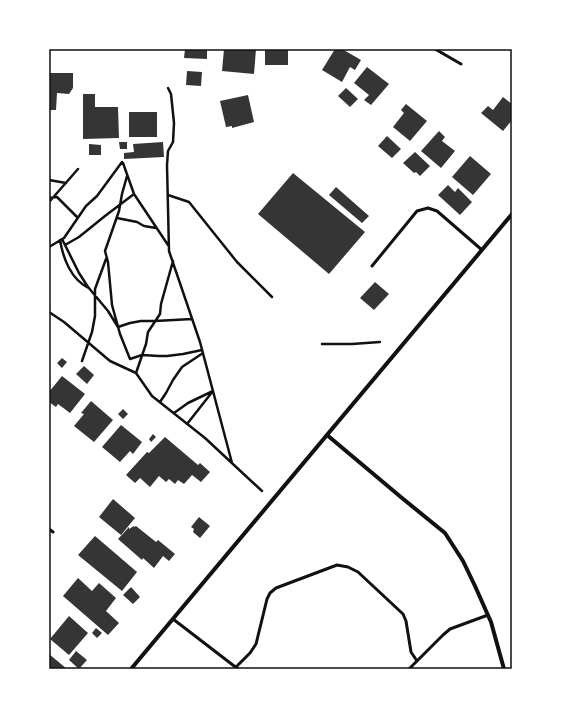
<svg xmlns="http://www.w3.org/2000/svg" width="561" height="718" viewBox="0 0 561 718" font-family="Helvetica,sans-serif">
  <rect width="100%" height="100%" fill="#fff"/>
  <path fill="#353535" d="M185,49H207V59L184,58Z
    M224,49H256L254,74L222,71Z
    M265,49H288V65H265Z
    M335,49H342L361,60L355,70L350,67L342,82L322,70Z
    M367,67L389,84L371,105L364,100L369,95L354,83Z
    M187,71L202,72L201,86L186,85Z
    M49,73H73V88L69,94L57,93L56,110H49Z
    M346,88L358,99L350,107L338,96Z
    M83,94H95V107H118L119,138L83,139Z
    M248,95L254,122L232,128V126L226,127L220,101Z
    M503,97L512,104V120L503,131L481,113L488,106L493,110Z
    M406,104L427,121L410,141L393,127L404,113L401,110Z
    M129,112H157V137H129Z
    M439,131L445,137L442,141L455,151L441,168L421,151Z
    M387,136L401,149L392,158L378,146Z
    M119,142H127V149H120Z
    M163,142L164,157L124,159V153L134,152L133,144Z
    M89,144L101,145V155H89Z
    M415,152L430,166L420,176L416,172L414,173L403,163Z
    M470,156L491,174L473,195L452,177Z
    M293,173L365,232L329,274L258,214Z
    M448,185L455,192L458,188L472,202L460,215L438,195Z
    M336,187L369,216L362,223L329,195Z
    M375,282L389,294L374,310L360,298Z
    M62,358L67,362L62,368L57,363Z
    M84,366L94,375L87,384L76,374Z
    M62,376L85,394L70,413L58,404L56,407L49,402V392Z
    M91,401L113,420L94,442L74,426L84,414L81,413Z
    M123,409L128,414L123,419L118,414Z
    M121,425L142,442L133,454L130,451L120,462L102,447Z
    M153,434L156,437L151,442L149,439Z
    M165,437L198,465L200,463L210,472L201,482L192,475L184,484L178,480L175,484L169,479L166,482L159,476L150,487L140,478L135,483L126,475L147,452L149,453Z
    M113,499L135,518L121,535L99,517Z
    M199,517L210,526L200,538L193,532L194,529L191,527Z
    M134,526V527L136,526L156,542L158,540L175,554L169,561L163,556L154,568L143,558L142,560L118,539L129,527V529Z
    M95,536L137,572L122,591L78,555Z
    M78,578L92,591L99,583L116,598L106,611L119,623L108,635L63,596Z
    M131,587L140,597L133,604L123,595Z
    M69,616L88,633L69,655L50,639Z
    M96,628L102,633L97,638L92,633Z
    M76,651L87,660L79,669L69,660Z
    M49,654L67,669H49Z"/>
  <g fill="none" stroke-linecap="round" stroke-linejoin="round">
    <path stroke="#111" stroke-width="2.5" d="M168,88L171,94L174,123L173,142L168,151L167,165L169,251L200,342L232,463
      M123,163L134,194L168,245
      M127,176L122,194L119,211L105,251L108,262L112,305L120,334L130,359L142,355L159,356H167L183,354L202,350
      M49,180L66,183
      M168,195L189,202L237,262L272,297
      M49,198L57,197L77,217
      M50,201L78,169
      M117,218L137,222L144,226L156,228
      M62,239L79,273L88,287L108,311L118,327L130,323L141,321H155L192,319
      M60,240C63,258 71,280 89,288
      M65,245L79,237L105,216L134,194
      M49,247L64,238L86,206L97,196L122,162
      M49,312L64,322L110,361L136,373L152,396L205,438L262,491
      M322,344H352L380,342
      M82,361L92,332L95,316V289L106,259
      M136,373L146,344L148,332L160,314L161,304L173,261
      M160,402L166,393L173,380L182,367L203,353
      M174,413L188,403L213,391L187,424"/>
    <path stroke="#111" stroke-width="3" d="M435,49L461,64
      M372,266L417,211L428,208L437,211L482,250
      M49,529L53,532
      M173,619L238,669
      M236,667L250,653L256,644L267,599L270,593L276,588L337,565L348,567L358,572L403,614L406,621L411,652L417,661
      M409,669L443,635L450,629L488,615"/>
    <path stroke="#111" stroke-width="4" d="M327,435L402,498L445,533L463,561L475,586L491,622L504,669
      M131,669L512,214"/>
  </g>
  <rect width="561" height="718" fill="none" stroke="#ffffff" stroke-width="100"/>
  <rect x="50" y="50" width="461" height="618" fill="none" stroke="#111" stroke-width="1.5"/>
</svg>
